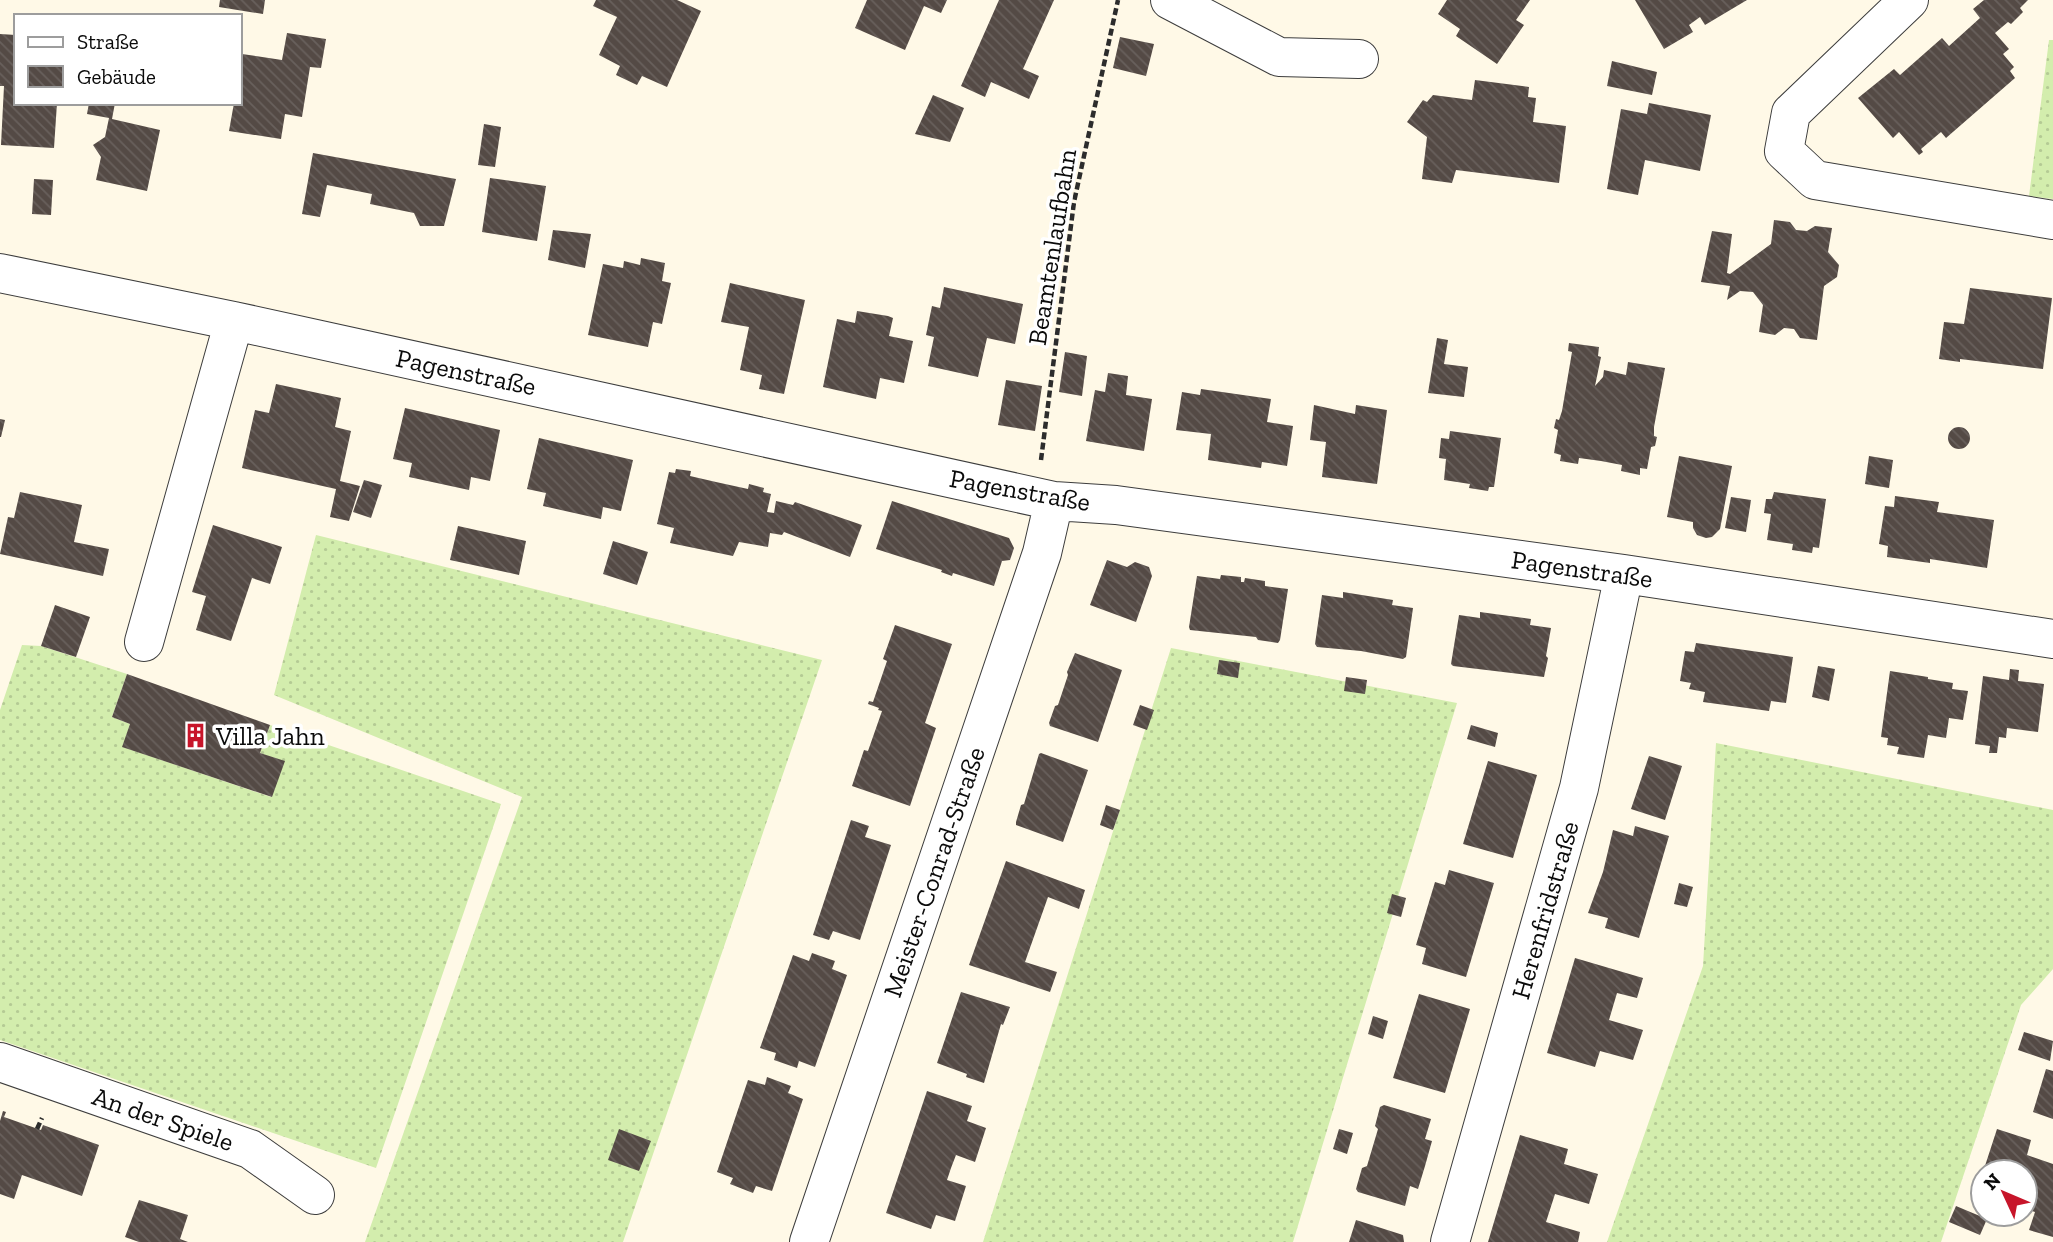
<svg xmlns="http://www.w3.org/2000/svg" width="2053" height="1242" viewBox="0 0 2053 1242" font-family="'Zilla Slab',serif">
  <defs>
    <pattern id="grass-dots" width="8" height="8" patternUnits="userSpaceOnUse" patternTransform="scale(1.75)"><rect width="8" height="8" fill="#d3edad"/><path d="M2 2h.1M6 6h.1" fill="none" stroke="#b4ca94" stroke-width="1.8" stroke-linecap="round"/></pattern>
    <pattern id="building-back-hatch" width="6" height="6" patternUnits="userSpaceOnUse" patternTransform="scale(1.75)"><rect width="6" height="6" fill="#544a45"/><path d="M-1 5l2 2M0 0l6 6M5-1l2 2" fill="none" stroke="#68605c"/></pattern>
  </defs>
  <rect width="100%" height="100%" fill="#fff9e7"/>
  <path fill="url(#grass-dots)" d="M2049,40H2053V199L2029,196Z
    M316,535L822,660L623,1242H365L522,797L274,695Z
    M22,645L41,646L127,674L112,717L130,724L123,747L271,797L284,762L260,753L270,725L501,804L376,1168L0,1040V710Z
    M1171,648L1457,703L1293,1242H983Z
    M1716,743L2053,810V969L2021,1005L1941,1242H1607L1703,966Z"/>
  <path fill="url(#building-back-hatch)" d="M220,0H265L263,14L219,7Z
    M596,0H677L701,11L667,87L642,76L637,85L616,75L620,66L599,55L617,17L593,6Z
    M867,0H947L941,13L924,6L905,50L855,28Z
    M999,0H1054L1023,69L1039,76L1029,99L991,82L985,97L961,86Z
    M1447,0H1530L1516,20L1524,25L1497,64L1456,36L1460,29L1438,14Z
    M1635,0H1747L1705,25L1700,17L1689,25L1693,32L1664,49Z
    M1984,0H2028L2020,8L2023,12L2011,24L2008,22L1995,33L2009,49L2003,54L2014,67L2010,71L2015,78L1946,138L1941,132L1921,149L1923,152L1919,155L1899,132L1893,138L1858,98L1894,69L1900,75L1942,38L1949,46L1980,18L1973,9Z
    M287,33L326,39L321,68L310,67L302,117L285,114L281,139L229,131L234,103H240L242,54L282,60Z
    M0,34L16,35V103H57L54,148L1,145L4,86H0Z
    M1120,37L1154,44L1146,76L1113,68Z
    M1612,61L1657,72L1652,95L1607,86Z
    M1475,80L1529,87L1528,97L1536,98L1533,122L1566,126L1559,183L1456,170L1452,183L1422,179L1427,137L1407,122L1423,100L1427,102L1433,95L1472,100Z
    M933,95L964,108L950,142L915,134Z
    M89,103H115L112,119L160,130L147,191L96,180L101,157L93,145L105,137L109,118L87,114Z
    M1649,103L1711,115L1700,171L1645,160L1638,195L1607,189L1621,109L1647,114Z
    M484,124L501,127L495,167L478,165Z
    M313,153L456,179L444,226H420L414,213L370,204L372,194L327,185L320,217L302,214Z
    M490,178L546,186L537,241L482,232Z
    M34,179L53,180L51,215L32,214Z
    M1774,220L1790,222L1796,230L1807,231L1815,226L1832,228L1828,252L1839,265L1837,277L1824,286L1817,340L1800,338L1794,329L1784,328L1775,335L1759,332L1763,305L1753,292L1740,291L1727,300L1730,286L1701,282L1712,231L1732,234L1727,273L1730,274L1771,244Z
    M553,230L591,234L585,268L548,260Z
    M641,258L665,263L662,281L671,283L662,324L653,322L648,347L588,335L603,264L623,268L624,261L640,265Z
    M730,283L805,300L784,394L759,389L762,375L740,370L749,327L721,322Z
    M944,287L1023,304L1015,344L987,338L978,377L928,366L934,337L926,335L932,306L940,308Z
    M1970,288L2052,298L2043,369L1960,359V362L1939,359L1944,322L1964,324Z
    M857,311L888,316L893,318L889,336L913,341L904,383L880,378L876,399L823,387L837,319L855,323Z
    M1437,338L1448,340L1444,364L1468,367L1464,397L1428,393Z
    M1569,343L1599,347L1598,356L1601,357L1595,386L1603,377L1604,370L1626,375L1628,362L1665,368L1654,427V436L1657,437L1655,446L1651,447L1647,469L1640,468V475L1621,471L1622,465L1601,461L1579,458L1578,464L1560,461L1561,455L1554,453L1558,430L1554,428L1556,419L1559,420L1562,411L1572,352L1568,351Z
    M1065,352L1087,356L1082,396L1059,392Z
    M1108,373L1128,376L1126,395L1152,399L1144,451L1086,441L1095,390L1105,392Z
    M1006,380L1042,386L1035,431L998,425Z
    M276,384L341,398L335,427L351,431L340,481L360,486L349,521L330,517L336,489L242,468L255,410L269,413Z
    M1201,389L1271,399L1267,422L1293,426L1287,466L1262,462L1261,468L1208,460L1211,434L1176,430L1182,392L1200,395Z
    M1314,405L1355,414L1356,405L1387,410L1377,484L1322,477L1326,442L1310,440Z
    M405,408L500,430L490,481L471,477L469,490L409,477L412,463L393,459Z
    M0,419L5,420L1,437H0Z
    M1948 438a11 11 0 1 1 22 0a11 11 0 1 1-22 0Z
    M1450,431L1501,438L1494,487H1489L1488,491L1469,488L1470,484L1444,480L1446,459L1439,458L1441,438L1449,439Z
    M539,438L633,460L621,511L603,507L601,519L543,506L546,493L527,489Z
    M1679,456L1732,466L1720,529L1712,537L1706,538L1697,535L1693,528V522L1667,517Z
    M1869,456L1893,460L1889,488L1865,484Z
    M676,469L691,471L690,476L716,482L748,489L749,484L764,488L763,492L771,494L767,512L774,513L776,501L793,505L795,502L862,525L850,557L784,532L782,535L770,533L768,547L739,542L733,556L670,543L674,528L657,524L669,472L675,473Z
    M364,480L382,485L371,518L353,512Z
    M20,492L82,505L74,542L109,549L103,576L0,554L8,517L14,518Z
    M1774,492L1826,499L1819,548L1813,547L1812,553L1792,550L1793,544L1767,540L1771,514L1764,513L1766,499H1772Z
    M1895,496L1939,502L1937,512L1994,520L1987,568L1930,559V563L1887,557L1888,546L1879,544L1885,506L1894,507Z
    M1731,497L1751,500L1746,532L1725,528Z
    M892,501L1009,538L1014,548L1010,560L1002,561L994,586L953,573L952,576L941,572L942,570L876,549Z
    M213,525L282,547L270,584L252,578L231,641L196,630L206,596L192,592Z
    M458,526L526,541L519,575L450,560Z
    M613,541L648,552L637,585L603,574Z
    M1107,560L1127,567L1135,562L1149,567L1152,576L1136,622L1090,605Z
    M1221,575L1241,577V582H1244L1245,578L1265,581V586L1288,589L1280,640L1278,643L1258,640L1256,637L1190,630L1189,627L1197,576L1220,579Z
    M1343,592L1393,600L1392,605L1413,608L1406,657L1403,659L1361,651L1317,647L1315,644L1322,595L1343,598Z
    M55,605L90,617L76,657L41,646Z
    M1480,612L1531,619L1530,625L1551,628L1546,656L1548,658L1544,677L1453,666L1451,664L1459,615L1480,618Z
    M895,625L952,644L925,723L936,728L910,806L852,786L864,750L868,751L882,711L878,710L879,708L868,704L869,701L873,702L887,661L883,659Z
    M1696,643L1793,657L1786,703L1771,701L1769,711L1703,702L1705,692L1689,689L1691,683L1680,681L1685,651L1694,652Z
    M1075,653L1122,670L1098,742L1050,726L1049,723L1055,706L1058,705L1068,675L1067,672Z
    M1219,660L1240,663L1238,678L1217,674Z
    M1818,666L1835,669L1829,701L1812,697Z
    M2010,669L2019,670L2018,681L2044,684L2038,732L2007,728L2006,738L1999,737L1997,753H1989L1990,746L1975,744L1983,676L2009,680Z
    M1890,671L1928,677V679L1953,683L1952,689L1968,691L1963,720L1949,718L1946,738L1928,735L1924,758L1897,754L1899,747L1887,745L1888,738L1881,737Z
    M127,674L270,725L260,753L285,761L272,797L122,747L130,724L112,717Z
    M1346,677L1367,680L1365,694L1344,691Z
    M1140,705L1154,710L1147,730L1133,725Z
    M1471,725L1498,733L1495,747L1467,739Z
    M1041,753L1088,770L1063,842L1016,825V822L1021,805L1024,804L1039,754Z
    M1649,756L1682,766L1665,820L1631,809Z
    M1488,761L1537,775L1513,858L1463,844Z
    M1106,805L1120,810L1113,830L1100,825Z
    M851,820L869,826L865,837L891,845L860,940L833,931L829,940L813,935Z
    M1635,826L1669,836L1639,938L1605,928L1608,918L1588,913L1603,872L1613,830L1633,836Z
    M1006,861L1085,890L1079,909L1048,897L1025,962L1057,972L1050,992L969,965Z
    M1449,870L1494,883L1466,977L1422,964L1426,948L1416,945L1435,882L1445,885Z
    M1679,883L1693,887L1687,907L1674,904Z
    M1392,894L1406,898L1401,917L1387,913Z
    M812,953L835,961L832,969L847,975L815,1067L799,1061L797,1068L774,1060L776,1053L760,1048L793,955L809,961Z
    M1575,958L1643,978L1637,998L1617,993L1609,1020L1643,1030L1633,1060L1600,1051L1595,1067L1547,1053Z
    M961,992L1010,1007L1003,1025L1001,1024L984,1083L966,1077L967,1074L937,1063Z
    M1419,994L1470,1009L1445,1093L1393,1078Z
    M1373,1016L1388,1021L1383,1039L1368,1034Z
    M2024,1032L2053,1041L2050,1061L2018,1050Z
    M2046,1069L2053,1071V1119L2033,1112Z
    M767,1077L791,1086L788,1093L803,1099L772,1191L756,1186L753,1193L730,1184L733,1178L717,1172L748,1080L765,1085Z
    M927,1091L972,1106L967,1121L986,1128L975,1162L956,1155L951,1168L947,1180L966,1186L955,1221L936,1215L931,1229L886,1213Z
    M1384,1105L1431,1119L1425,1139L1432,1141L1425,1166L1418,1189L1410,1186L1405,1206L1358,1192L1356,1189L1362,1168L1367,1166L1378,1129L1375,1126L1380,1107Z
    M3,1111L6,1112L4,1117L41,1130L43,1125L99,1145L82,1196L22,1175L14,1199L0,1194V1121Z
    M619,1129L651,1141L639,1171L608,1160Z
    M1339,1129L1353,1133L1347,1154L1333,1149Z
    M1997,1129L2031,1140L2027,1155L2053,1164V1237L2029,1230L2035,1212L2025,1209V1172H1983Z
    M1520,1135L1568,1149L1564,1164L1598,1174L1589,1204L1555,1194L1546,1222L1580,1232L1578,1242H1488Z
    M1983,1174V1196L1976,1194Z
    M139,1200L188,1215L180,1239L188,1242H139L125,1237Z
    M1956,1206L1987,1219L1980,1235L1949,1222Z
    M1356,1220L1403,1235L1404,1242H1349Z"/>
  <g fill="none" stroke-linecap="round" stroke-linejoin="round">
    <defs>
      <path id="minor" d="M1170,0L1279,57L1359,59
        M1909,0L1791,113L1784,151L1815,180L2053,220
        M0,273L234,321L1054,501L1116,505L1624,574L2053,639
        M144,642L234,321
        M0,1062L250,1149L315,1195
        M809,1242L1042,553L1054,501
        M1450,1242L1579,788L1624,574"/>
    </defs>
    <use href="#minor" stroke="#3d3d3d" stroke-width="40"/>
    <path stroke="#2c2c2c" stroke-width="4.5" stroke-dasharray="7 3.5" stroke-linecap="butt" d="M1041,460L1074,202L1118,0
      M37,1129L42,1118"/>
    <use href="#minor" stroke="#fff" stroke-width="38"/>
  </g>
  <defs>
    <symbol id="building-bare" viewBox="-9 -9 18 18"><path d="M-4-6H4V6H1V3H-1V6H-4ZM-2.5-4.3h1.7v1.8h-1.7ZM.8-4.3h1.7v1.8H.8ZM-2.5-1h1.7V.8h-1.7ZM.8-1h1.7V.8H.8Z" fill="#c7152a" stroke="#fff" stroke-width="2.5" paint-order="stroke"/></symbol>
  </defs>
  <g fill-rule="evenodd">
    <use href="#building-bare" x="178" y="718" width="35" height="35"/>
  </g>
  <g text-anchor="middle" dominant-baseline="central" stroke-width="7" stroke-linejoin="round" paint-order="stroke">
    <g font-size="26" fill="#0a0a0a" stroke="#fff">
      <text transform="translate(1052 247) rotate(-81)">Beamtenlaufbahn</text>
      <text transform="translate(466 372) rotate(12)">Pagenstraße</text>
      <text transform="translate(1020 490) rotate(10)">Pagenstraße</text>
      <text transform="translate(1582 569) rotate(8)">Pagenstraße</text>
      <text transform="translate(934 872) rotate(-71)">Meister-Conrad-Straße</text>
      <text transform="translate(1545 910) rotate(-74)">Herenfridstraße</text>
      <text transform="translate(163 1119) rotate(19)">An der Spiele</text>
    </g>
    <g font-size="26" fill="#0a0a0a" stroke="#fff" text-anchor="start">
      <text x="216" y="736">Villa Jahn</text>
    </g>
  </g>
  <rect x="14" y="14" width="228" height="91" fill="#ffffff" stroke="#9d9d9d" stroke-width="2"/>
  <rect x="28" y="37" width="35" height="10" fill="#ffffff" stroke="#9d9d9d" stroke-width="2"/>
  <text x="77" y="49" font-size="21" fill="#0a0a0a">Straße</text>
  <rect x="28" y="66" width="35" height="21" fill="url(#building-back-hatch)" stroke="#9d9d9d" stroke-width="2"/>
  <text x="77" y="84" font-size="21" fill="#0a0a0a">Gebäude</text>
  <g transform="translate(2004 1193) rotate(314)"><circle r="33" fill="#ffffff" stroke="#9d9d9d" stroke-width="2"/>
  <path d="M0-5L12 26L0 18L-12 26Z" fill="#c7152a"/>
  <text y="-10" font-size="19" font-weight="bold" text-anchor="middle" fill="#0a0a0a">N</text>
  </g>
</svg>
